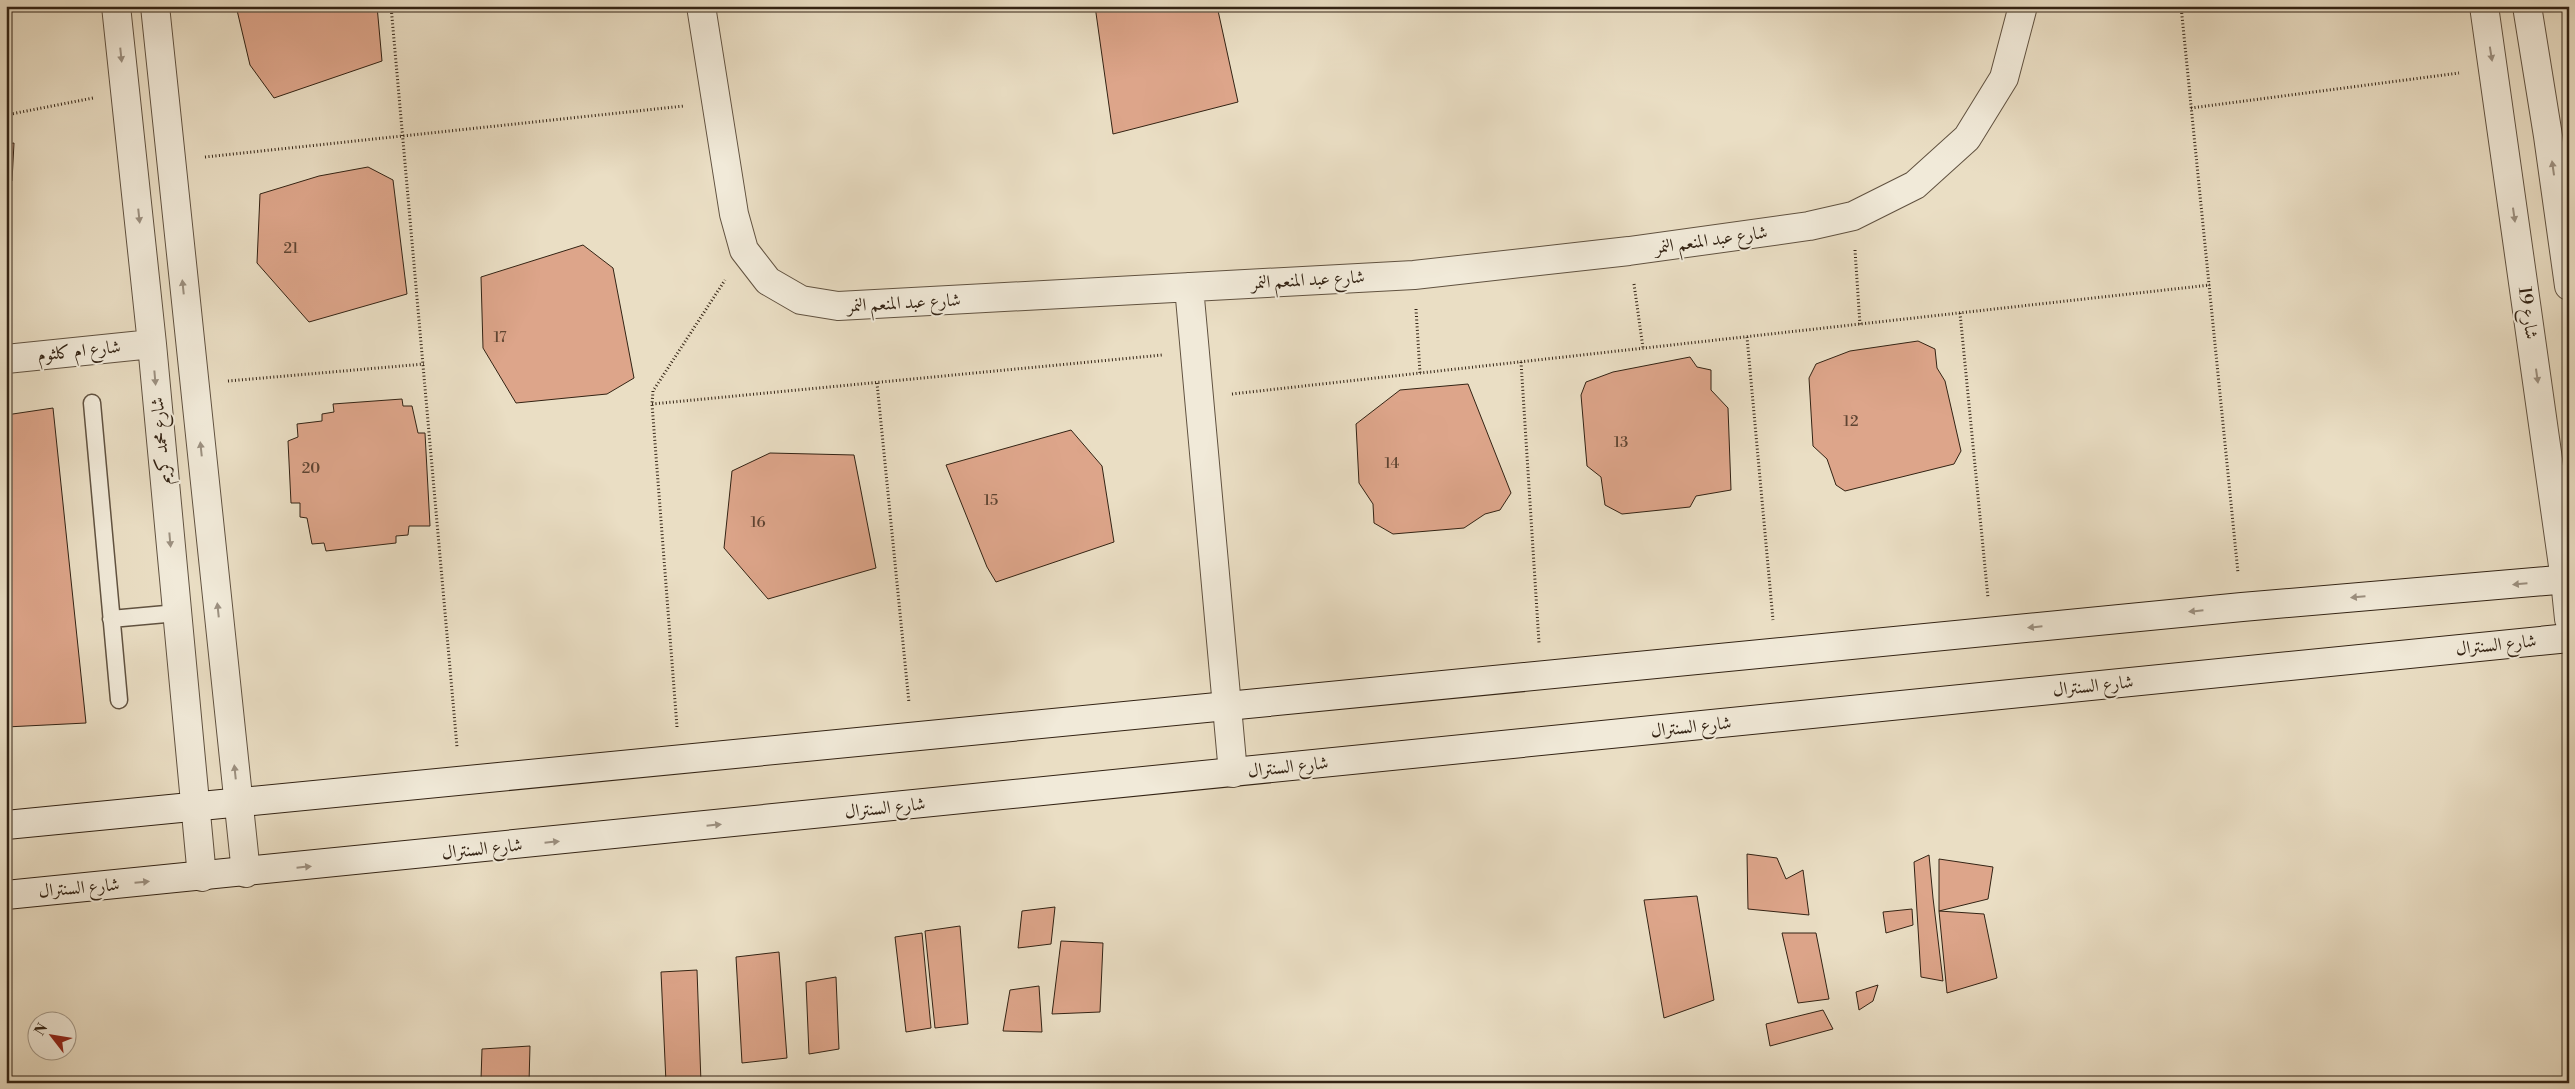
<svg xmlns="http://www.w3.org/2000/svg" width="2575" height="1089" viewBox="0 0 2575 1089" font-family="'Libre Bodoni',Amiri,serif">
  <rect width="100%" height="100%" fill="#eadec4"/>
  <filter id="stains"><feTurbulence type="fractalNoise" baseFrequency=".004" numOctaves="4"/><feColorMatrix values="0 0 0 0 .2 0 0 0 0 .09 0 0 0 0 .02 0 0 0 .5 -.17"/></filter>
  <radialGradient id="worn" r=".72"><stop offset=".6" stop-color="#630" stop-opacity="0"/><stop offset="1" stop-color="#630" stop-opacity=".3"/></radialGradient>
  <path fill="#dda58a" stroke="#332314" d="M236,6H377L382,61L274,98L250,65Z
    M1095,6H1217L1238,102L1113,134Z
    M14,143L12,181L6,182V144Z
    M368,167L393,180L407,294L309,322L257,263L260,194L319,176Z
    M583,245L613,268L634,378L607,394L516,403L483,348L481,277Z
    M1918,341L1935,349L1937,368L1945,381L1961,451L1954,464L1845,491L1836,485L1827,459L1813,446L1809,378L1816,364L1850,351Z
    M1690,357L1697,367L1711,370V390L1728,408L1731,490L1696,496L1690,507L1622,514L1605,505L1601,477L1587,466L1581,395L1586,382L1613,372Z
    M1468,384L1511,493L1500,510L1485,514L1464,528L1393,534L1374,523L1373,504L1359,483L1356,424L1400,390Z
    M402,399L403,406H412L418,433H425L430,526H409L408,535L396,536V543L326,551L324,543L312,544L307,518L300,517V503H291L288,441L298,437L297,424L322,421V414L334,412L333,404Z
    M53,408L86,723L6,727V415Z
    M1071,430L1102,466L1114,542L996,582L987,567L946,465Z
    M770,453L854,455L876,568L768,599L724,548L732,471Z
    M1747,854L1777,858L1786,879L1803,870L1809,915L1748,909Z
    M1929,855L1933,898L1943,981L1921,977L1914,862Z
    M1939,859L1993,867L1988,899L1939,911Z
    M1697,896L1714,1000L1664,1018L1644,900Z
    M1055,907L1051,944L1018,948L1022,911Z
    M1912,909L1913,925L1886,933L1883,912Z
    M1939,911L1984,914L1997,978L1947,993Z
    M960,926L968,1024L935,1028L925,931Z
    M922,933L931,1028L906,1032L895,937Z
    M1782,933H1816L1829,999L1798,1003Z
    M1061,941L1103,943L1100,1012L1052,1014Z
    M779,952L787,1058L742,1063L736,957Z
    M697,970L701,1083H666L661,972Z
    M836,977L839,1049L809,1054L806,982Z
    M1878,985L1873,1001L1859,1010L1856,992Z
    M1039,986L1042,1032L1003,1031L1010,990Z
    M1823,1010L1833,1029L1770,1046L1766,1024Z
    M530,1046L529,1083H458L481,1080L482,1049Z"/>
  <g fill="none" stroke-linecap="round" stroke-linejoin="round">
    <defs>
      <path id="lane" d="M92,403L119,700
        M111,619L177,613"/>
      <path id="street" d="M116,6L152,344L202,877
        M155,6L246,873
        M701,6L734,214L744,250L768,281L801,300L838,306L1414,275L1629,251L1809,226L1853,216L1915,185L1967,138L2004,78L2023,6
        M2484,6L2565,580L2569,619
        M2527,6L2548,136L2569,286
        M1189,287L1233,773
        M6,359L152,344"/>
      <path id="secondary" d="M6,825L2242,607L2569,579
        M6,895L2569,638"/>
    </defs>
    <use href="#lane" stroke="#615240" stroke-width="19"/>
    <use href="#street" stroke="#615240" stroke-width="30"/>
    <use href="#secondary" stroke="#332314" stroke-width="30"/>
    <path stroke="#332314" stroke-width="3" stroke-dasharray="1 2.5" stroke-linecap="butt" d="M391,6L457,747
      M2181,6L2238,573
      M2191,108L2459,73
      M6,115L93,98
      M205,157L684,106
      M1855,250L1860,325
      M1634,284L1643,348
      M1416,309L1420,373
      M1960,313L1988,598
      M1747,337L1773,620
      M1521,362L1539,643
      M228,381L424,364
      M877,383L909,703
      M1232,394L2210,285
      M652,404L1162,355
      M677,727L652,404L653,391L725,280"/>
    <use href="#lane" stroke="#f1ead9" stroke-width="16"/>
    <use href="#street" stroke="#f1ead9" stroke-width="28"/>
    <use href="#secondary" stroke="#f1ead9" stroke-width="28"/>
  </g>
  <defs><path id="oneway-solid" d="M-6-.8H1V-3.2L6.5 0L1 3.2V.8H-6Z" transform="scale(1.25)"/></defs>
  <g fill="#9c9080">
    <use href="#oneway-solid" transform="translate(2491 54) rotate(81)"/>
    <use href="#oneway-solid" transform="translate(121 55) rotate(84)"/>
    <use href="#oneway-solid" transform="translate(2553 168) rotate(-98)"/>
    <use href="#oneway-solid" transform="translate(2514 215) rotate(82)"/>
    <use href="#oneway-solid" transform="translate(139 216) rotate(84)"/>
    <use href="#oneway-solid" transform="translate(183 287) rotate(-96)"/>
    <use href="#oneway-solid" transform="translate(2537 376) rotate(82)"/>
    <use href="#oneway-solid" transform="translate(155 378) rotate(85)"/>
    <use href="#oneway-solid" transform="translate(201 449) rotate(-96)"/>
    <use href="#oneway-solid" transform="translate(170 540) rotate(85)"/>
    <use href="#oneway-solid" transform="translate(2520 584) rotate(175)"/>
    <use href="#oneway-solid" transform="translate(2358 597) rotate(175)"/>
    <use href="#oneway-solid" transform="translate(218 610) rotate(-96)"/>
    <use href="#oneway-solid" transform="translate(2196 611) rotate(174)"/>
    <use href="#oneway-solid" transform="translate(2035 627) rotate(174)"/>
    <use href="#oneway-solid" transform="translate(235 772) rotate(-96)"/>
    <use href="#oneway-solid" transform="translate(714 825) rotate(-6)"/>
    <use href="#oneway-solid" transform="translate(552 842) rotate(-6)"/>
    <use href="#oneway-solid" transform="translate(304 867) rotate(-6)"/>
    <use href="#oneway-solid" transform="translate(142 882) rotate(-5)"/>
  </g>
  <g text-anchor="middle" dominant-baseline="central" stroke-width="4" stroke-linejoin="round" paint-order="stroke">
    <g font-size="15" fill="#5e4432">
      <text x="291" y="248">21</text>
      <text x="500" y="337">17</text>
      <text x="1851" y="421">12</text>
      <text x="1621" y="442">13</text>
      <text x="1392" y="463">14</text>
      <text x="311" y="468">20</text>
      <text x="991" y="500">15</text>
      <text x="758" y="522">16</text>
    </g>
    <g font-size="18" fill="#332314" stroke="#f1ead9">
      <text transform="translate(1711 240) rotate(-8)">شارع عبد المنعم النمر</text>
      <text transform="translate(1308 280) rotate(-3)">شارع عبد المنعم النمر</text>
      <text transform="translate(904 303) rotate(-3)">شارع عبد المنعم النمر</text>
      <text transform="translate(2528 313) rotate(82)">شارع 19</text>
      <text transform="translate(79 351) rotate(-6)">شارع ام كلثوم</text>
      <text transform="translate(161 441) rotate(-95)">شارع محمد كريم</text>
      <text transform="translate(2496 645) rotate(-6)">شارع السنترال</text>
      <text transform="translate(2093 686) rotate(-6)">شارع السنترال</text>
      <text transform="translate(1691 727) rotate(-6)">شارع السنترال</text>
      <text transform="translate(1288 767) rotate(-6)">شارع السنترال</text>
      <text transform="translate(885 808) rotate(-6)">شارع السنترال</text>
      <text transform="translate(482 849) rotate(-6)">شارع السنترال</text>
      <text transform="translate(79 888) rotate(-5)">شارع السنترال</text>
    </g>
  </g>
  <rect width="2575" height="1089" fill="none" stroke="#eadec4" stroke-width="25"/>
  <rect x="8" y="8" width="2560" height="1074" fill="none" stroke="#332314" stroke-width="2.5"/>
  <rect x="12" y="12" width="2550" height="1064" fill="none" stroke="#332314"/>
  <g transform="translate(52 1036) rotate(301)"><circle r="24" fill="#f1ead9" stroke="#a59a8a"/>
  <path d="M0-4L9 19L0 12L-9 19Z" fill="#8f2418"/>
  <text y="-8" font-size="14" font-weight="bold" text-anchor="middle" fill="#332314">N</text>
  </g>
  <rect width="100%" height="100%" filter="url(#stains)"/>
  <rect width="100%" height="100%" fill="url(#worn)"/>
</svg>
